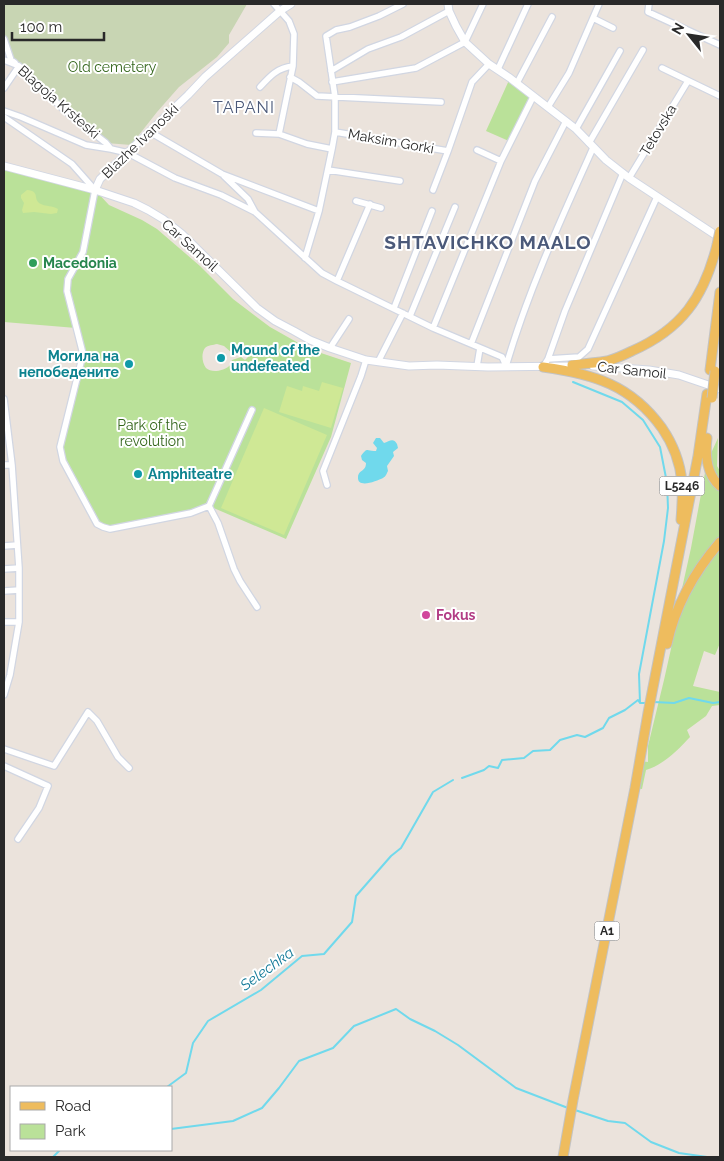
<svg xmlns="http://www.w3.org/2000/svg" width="724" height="1161" viewBox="0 0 724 1161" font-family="Raleway,sans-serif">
  <rect width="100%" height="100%" fill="#ebe3dc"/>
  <path fill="#bae199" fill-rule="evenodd" d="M510,78L533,97L511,142L486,131Z
    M4,166L95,190L109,205L142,220L157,229L200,266L233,299L270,327L309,349L351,363L331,437L286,539L209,506L110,529L97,524L73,479L60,447L83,354L76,328L4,322ZM217,344L224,346L232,353L241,355L243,353H246L248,355V357L245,360L241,357L232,360C231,363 231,365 228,367C223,371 211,373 206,368C202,363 201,353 205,348C208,345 213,345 217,344Z
    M718,438L717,466L720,471V643L715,655L704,651L693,686L720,692V705L712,706L706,716L687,730L690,737C678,750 663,765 646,770L642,789L635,788L640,761L648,762V746L664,680L677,622V611L691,548L707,462Z"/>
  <path fill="#c8d5b3" d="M4,4H247L229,35V43L217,57L179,87L157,112L131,145L106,143L11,60L4,39Z"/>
  <path fill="#cfe895" d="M27,190C41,191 32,200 41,204C47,207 51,205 58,209L57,213L51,214L34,212L23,213L22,210L24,203L21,198V195Z
    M322,382L343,388L331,428L279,412L287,386L302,391L303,386L319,391Z
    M264,408L327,435L284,535L221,508Z"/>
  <path fill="#70d9ec" d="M376,438H380L384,443C389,442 393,437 397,444L398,448L393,452L394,456L387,466L388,471C386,475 386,476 383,478C377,481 357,489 358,477C359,469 366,472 366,463L362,460L361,456C368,446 367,452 376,451L377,448L373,443Z"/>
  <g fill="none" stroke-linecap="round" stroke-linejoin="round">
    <path stroke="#70d9ec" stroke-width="2" d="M573,382L622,402L643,420L660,447L667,483L668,508L664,541L639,674L640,703
      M654,702L674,703L689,698L713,703L720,702
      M462,778L484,770L489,766L498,768L502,760L524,758L533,751L550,750L560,740L577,735L585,737L603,728L609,718L625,710L638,700L640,703H647
      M167,1087L186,1073L193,1043L208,1021L261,990L302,956L324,954L352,922L356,896L391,856L401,848L433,792L453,780
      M575,1110L608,1121L625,1123L651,1142L679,1153L707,1157
      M171,1129L233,1121L262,1108L279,1088L299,1061L333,1048L354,1026L396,1009L410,1019L435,1031L458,1045L516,1088L568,1108
      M53,1157L60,1150"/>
    <defs>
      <path id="minor" d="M274,4L289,21L294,34L293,66L279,134
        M649,4L648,12L720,45
        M593,18L613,28
        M4,39L11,60L15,63
        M4,60L19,66L64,110L106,143L111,149
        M662,68L720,96
        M498,69L528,4
        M331,71L368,49L401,37L449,11
        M290,77L299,82L317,96L441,102
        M332,82L416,68L465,42L483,4
        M517,83L552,17
        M260,87C270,76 277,68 293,66
        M4,88L19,66
        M548,107L569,73L599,4
        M4,111L21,117L86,145L111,149L128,153L175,178L221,195L255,212L322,273L337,281L433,328L502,357L506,366
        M4,117L72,164L95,190L83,252L68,279L67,291L83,354L60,447L63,461L97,524L103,527L110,529L191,513L209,506L252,410
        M576,129L620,51
        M150,132L222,174L319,211
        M335,132L448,151
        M256,133L279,134L307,144L332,149
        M589,143L643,50
        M477,150L501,161
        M328,170L400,181
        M224,176L248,199L255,212
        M629,178L688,81
        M433,190L448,151L472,82L489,64
        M356,201L381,208
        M305,258L319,211L332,149L335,132V97L326,36L336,30L350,27L379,16L403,4
        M337,281L370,204
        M394,308L432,211
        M410,316L455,207
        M433,328L501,161L533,97
        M471,344L535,181L566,121
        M330,348L349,319
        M548,359L579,357L588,349L657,197
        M378,362L403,313
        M477,366L480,348
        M506,366C528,291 561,219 593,148
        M543,367L548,359L565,311L623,173
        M4,399L12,465L19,568V622L10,675L4,695
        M4,465H12
        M327,485L323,471L361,376L366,360
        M209,506L218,523L234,569L240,581L257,607
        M4,546L17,545
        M4,569L19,568
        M4,591L19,590
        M4,622H19
        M4,749L54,766L88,712L97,721L118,757L129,768
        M4,766L48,786L39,808L18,839"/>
      <path id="tertiary" d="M448,4L449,11L456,26L465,42L489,64L510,78L576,129L606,160L629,178L720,238
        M4,166L95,190L134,203L148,210L163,219L182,234L257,308L275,321L294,331L310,340L330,348L366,360L409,366L437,365L488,367L575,366
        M95,190L100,179L188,95L205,77L280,11L291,4
        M593,366L649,370L679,375L720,389"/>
      <path id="primary" d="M572,365C583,364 595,363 607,361C615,359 624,355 632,351C682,329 704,297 717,245
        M543,367C594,374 631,385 662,428C673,444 680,462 682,482C683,494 682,507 681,520
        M710,370L720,292
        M707,438C705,455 707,475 720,486
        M667,644C675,607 695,571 720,542
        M563,1157L573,1100L635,788L648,713L698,456L707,394"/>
    </defs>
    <use href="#minor" stroke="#d1d6e2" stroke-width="8"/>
    <use href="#tertiary" stroke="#d1d6e2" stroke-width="9"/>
    <use href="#primary" stroke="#c3c3c3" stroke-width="11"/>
    <use href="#minor" stroke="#fff" stroke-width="5.5"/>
    <use href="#tertiary" stroke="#fff" stroke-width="7"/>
    <use href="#primary" stroke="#eebc5e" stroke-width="9"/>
    <defs>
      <path id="primary-bridge" d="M717,245L720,231
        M712,398L715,371"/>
    </defs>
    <use href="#primary-bridge" stroke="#c3c3c3" stroke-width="11" stroke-linecap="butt"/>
    <use href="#primary-bridge" stroke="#eebc5e" stroke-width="9"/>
  </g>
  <circle fill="#2e9e5b" stroke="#fff" stroke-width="2" cx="33" cy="263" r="5"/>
  <g fill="#0f9aa8" stroke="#fff" stroke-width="2">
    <circle cx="221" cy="358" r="5"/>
    <circle cx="129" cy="364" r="5"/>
    <circle cx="138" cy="474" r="5"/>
  </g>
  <circle fill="#d1479c" stroke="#fff" stroke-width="2" cx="426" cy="615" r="5"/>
  <g text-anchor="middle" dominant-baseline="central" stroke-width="4" stroke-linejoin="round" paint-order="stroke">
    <g fill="#fff" stroke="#696969" stroke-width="1">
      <rect x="659.5" y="476.5" width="45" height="19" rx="4"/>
      <rect x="594.5" y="921.5" width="25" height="19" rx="4"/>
    </g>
    <g font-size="12" font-weight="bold" fill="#292929">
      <text x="682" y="486">L5246</text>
      <text x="607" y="931">A1</text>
    </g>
    <g font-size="14" fill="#33651b" stroke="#fff">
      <text x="112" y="67">Old cemetery</text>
      <text x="152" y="425">Park of the<tspan x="152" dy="16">revolution</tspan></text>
    </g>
    <g font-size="14" fill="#292929" stroke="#fff">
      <text transform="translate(59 102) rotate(41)">Blagoja Krsteski</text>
      <text transform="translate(658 130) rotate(-59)">Tetovska</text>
      <text transform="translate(140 141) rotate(-44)">Blazhe Ivanoski</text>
      <text transform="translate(391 141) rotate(10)">Maksim Gorki</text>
      <text transform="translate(190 245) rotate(42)">Car Samoil</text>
      <text transform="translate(632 370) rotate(6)">Car Samoil</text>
    </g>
    <g font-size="14" font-weight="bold" fill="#27864d" stroke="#fff" text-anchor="start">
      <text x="43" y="263">Macedonia</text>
    </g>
    <g font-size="14" font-weight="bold" fill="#0d838f" stroke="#fff" text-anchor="start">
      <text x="231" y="350">Mound of the<tspan x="231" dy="16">undefeated</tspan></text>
      <text x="119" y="356" text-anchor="end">Могила на<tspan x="119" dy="16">непобедените</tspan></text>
      <text x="148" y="474">Amphiteatre</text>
    </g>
    <g font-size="14" font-weight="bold" fill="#b23c85" stroke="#fff" text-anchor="start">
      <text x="436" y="615">Fokus</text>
    </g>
    <g font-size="15" font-style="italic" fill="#107897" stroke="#fff">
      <text transform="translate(267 969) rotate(-36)">Selechka</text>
    </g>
    <g font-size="16" letter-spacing="1" fill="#4b5979" stroke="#fff">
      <text x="244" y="107">TAPANI</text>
    </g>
    <g font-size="19" font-weight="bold" letter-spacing="1" fill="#4b5979" stroke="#fff">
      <text x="488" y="242">SHTAVICHKO MAALO</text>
    </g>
  </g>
  <rect width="724" height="1161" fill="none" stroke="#292929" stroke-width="10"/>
  <rect x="10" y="1086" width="162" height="65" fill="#ffffff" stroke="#a9a9a9"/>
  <rect x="20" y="1102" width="25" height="8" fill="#eebc5e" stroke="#a9a9a9"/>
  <text x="55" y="1111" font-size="15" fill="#292929">Road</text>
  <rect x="20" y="1124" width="25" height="15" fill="#bae199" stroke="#a9a9a9"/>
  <text x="55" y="1136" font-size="15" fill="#292929">Park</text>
  <g transform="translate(689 35) rotate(300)" stroke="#ffffff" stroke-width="4" paint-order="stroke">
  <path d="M0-4L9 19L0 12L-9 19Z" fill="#292929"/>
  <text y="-8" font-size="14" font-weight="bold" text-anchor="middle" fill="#292929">N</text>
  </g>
  <path d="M12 32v8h92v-8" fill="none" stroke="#292929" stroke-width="2.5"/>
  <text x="20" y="32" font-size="15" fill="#292929" stroke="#ffffff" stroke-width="4" paint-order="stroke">100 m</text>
</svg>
